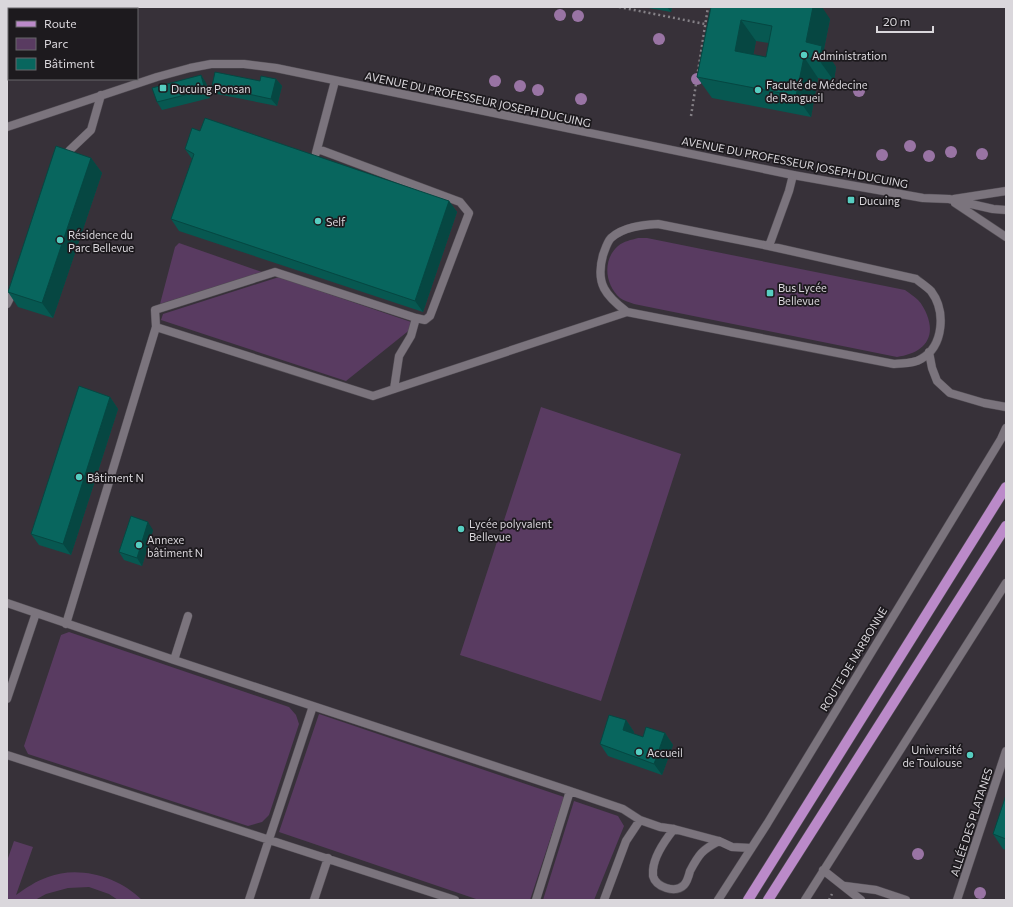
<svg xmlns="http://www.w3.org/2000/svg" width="1013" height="907" viewBox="0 0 1013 907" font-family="Commissioner,sans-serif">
  <rect width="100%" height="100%" fill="#373139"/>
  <path fill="#593b61" d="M638,238H647L905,290C909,293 914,296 918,300C922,304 925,310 927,315C937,341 920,354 897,357L634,304C630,302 624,301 620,298C605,285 602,260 618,246C624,241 631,240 638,238Z
    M179,243L262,272L160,304L175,247Z
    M279,277L417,324L346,381L161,320L163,314Z
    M541,407L681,454L601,701L460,655Z
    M69,632L289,707L296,715L299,724L269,815L262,822L248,826L28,754L24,746L61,635Z
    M319,714L564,797L530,900H479L279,832Z
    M574,801L618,816L624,826L594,900H543Z
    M14,841L33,847L16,895C26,888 36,881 48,877C79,865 119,877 142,900H118L109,894L89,887L68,888L46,894L35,900H7V861Z"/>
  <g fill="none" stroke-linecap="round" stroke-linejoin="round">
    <defs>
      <path id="service" d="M318,149L460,202L469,213L430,316L425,320L416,318
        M316,153L335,81
        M64,158L70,150L91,130L101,95
        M658,224L769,246L916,279C921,283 927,287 931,291C946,311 944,346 921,359C913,364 903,363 894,364L627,312C606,296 595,284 603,255C605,250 607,242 611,238C623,227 642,225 658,224Z
        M769,246L789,191L793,175
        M7,304L15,288
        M929,352L932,368L937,381L950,393L984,403L1006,407
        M394,389L399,356L411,336L416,318L275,272L155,310L156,327L373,396L394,389L627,312
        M7,603L174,660L570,791L623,809L640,820L660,827L674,829L719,841L732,847L751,848
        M66,624L156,327
        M174,660L188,616
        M7,699L36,613
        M7,755L455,900
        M674,829C666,839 654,856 653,870C653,872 653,874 653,876C656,887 675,894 684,885C687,882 689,875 690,871C699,854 702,850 719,841
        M249,900L313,706
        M314,900L328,858
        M536,900L570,791
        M604,900L626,841L640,820"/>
      <path id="minor" d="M823,870L861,900
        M845,886L876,890L906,900
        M718,900L767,824L1001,439L1006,428
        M805,900C872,795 939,689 1006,583
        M957,900L1006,751"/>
      <path id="tertiary" d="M7,127L157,77L190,68L211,64H244L276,68L793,175L923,198L949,199L993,209L1006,210
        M954,199L1006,191
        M955,203L1006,237"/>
      <path id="primary" d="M748,900L1006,487
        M768,900L1006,526"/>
    </defs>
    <use href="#service" stroke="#534e55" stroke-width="9"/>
    <use href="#minor" stroke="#534e55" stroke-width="9"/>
    <use href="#tertiary" stroke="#534e55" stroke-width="9"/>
    <use href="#primary" stroke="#534e55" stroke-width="11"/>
    <path stroke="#848086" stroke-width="2.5" stroke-dasharray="2 3" stroke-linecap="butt" d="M619,7L705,24
      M691,116L708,7
      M829,900L832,894"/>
    <use href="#service" stroke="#7b747d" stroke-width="8"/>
    <use href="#minor" stroke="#7b747d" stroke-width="8"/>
    <use href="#tertiary" stroke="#7b747d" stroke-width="8"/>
    <use href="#primary" stroke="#bb8ac9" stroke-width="10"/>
  </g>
  <g fill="#9974a4">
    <circle cx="560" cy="15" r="6"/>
    <circle cx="578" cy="16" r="6"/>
    <circle cx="659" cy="39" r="6"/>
    <circle cx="697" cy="79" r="6"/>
    <circle cx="495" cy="81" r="6"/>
    <circle cx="520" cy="86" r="6"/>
    <circle cx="538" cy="90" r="6"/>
    <circle cx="859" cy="91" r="6"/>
    <circle cx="581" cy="99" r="6"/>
    <circle cx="910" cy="146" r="6"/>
    <circle cx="951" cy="152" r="6"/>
    <circle cx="982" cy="154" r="6"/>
    <circle cx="882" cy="155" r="6"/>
    <circle cx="929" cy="156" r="6"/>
    <circle cx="918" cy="854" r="6"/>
    <circle cx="980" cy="893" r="6"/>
  </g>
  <path fill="#075851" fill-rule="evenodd" d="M7,7L9,9V76L7,77Z
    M643,7H672L671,12Z
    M711,7L830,19L824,49L836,67L834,81L818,78L811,117L712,98L697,77ZM756,41L769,43L766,57L753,55Z
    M201,75L206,83L210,98L162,110L157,102Z
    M276,79L282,86L277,106L217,94L212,86Z
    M200,131L449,201L457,212L423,312L179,231L171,219L192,159L185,149Z
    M91,158L102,173L53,318L18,307L8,292Z
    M110,397L118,409L71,555L39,545L31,534Z
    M153,530L142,566L124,560L119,552Z
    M626,720L634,732L633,734L643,737L665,733L673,745L662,775L608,756L600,744Z
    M1006,795V850L1003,849L993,834Z"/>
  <path fill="#064742" d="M667,7H672L671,12Z
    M813,7H822L830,19L824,49L836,67L834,81L806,42Z
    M741,20L756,41L750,72L735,51Z
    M804,57L818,78L811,117L796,96Z
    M201,75L206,83L210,98L205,90Z
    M276,79L282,86L277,106L271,99Z
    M91,158L102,173L53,318L42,303Z
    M449,201L457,212L423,312L415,301Z
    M110,397L118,409L71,555L63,544Z
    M148,522L153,530L142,566L137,558Z
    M626,720L634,732L631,742L623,730Z
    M665,733L673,745L662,775L654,764Z"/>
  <path fill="#08665e" stroke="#064742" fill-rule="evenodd" d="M7,7H40L42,9H9V48L7,49Z
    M711,7H813L806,42L822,46L819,60L804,57L796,96L697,77ZM741,20L772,26L766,57L735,51Z
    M215,72L260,81L261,76L276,79L271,99L212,86Z
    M201,75L205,90L157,102L152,88Z
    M205,118L449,201L415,301L171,219L194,154L185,149L192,128L200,131Z
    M56,146L91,158L42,303L8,292Z
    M79,386L110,397L63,544L31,534Z
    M131,516L148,522L137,558L119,552Z
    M609,715L626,720L623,730L643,737L646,727L665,733L654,764L600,744Z
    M1006,795V839L993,834Z"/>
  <g fill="#57cec1" stroke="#1d1a1e" stroke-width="1.5">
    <circle cx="804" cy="55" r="4"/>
    <rect x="159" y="84" width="8" height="8" rx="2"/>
    <circle cx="758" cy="90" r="4"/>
    <rect x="847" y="196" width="8" height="8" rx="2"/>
    <circle cx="318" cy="221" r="4"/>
    <circle cx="60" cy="240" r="4"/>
    <rect x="766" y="289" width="8" height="8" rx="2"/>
    <circle cx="79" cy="477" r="4"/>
    <circle cx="461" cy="529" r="4"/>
    <circle cx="139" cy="545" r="4"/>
    <circle cx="639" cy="752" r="4"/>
    <circle cx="970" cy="755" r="4"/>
  </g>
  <g text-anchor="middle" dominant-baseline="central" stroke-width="3.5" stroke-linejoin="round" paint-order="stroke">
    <g font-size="11" fill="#dad7dc" stroke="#1d1a1e" text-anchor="start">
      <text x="812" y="55">Administration</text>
      <text x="766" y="84">Faculté de Médecine<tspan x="766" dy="13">de Rangueil</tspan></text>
      <text x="171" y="88">Ducuing Ponsan</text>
      <text x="859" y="200">Ducuing</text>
      <text x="326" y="221">Self</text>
      <text x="68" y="234">Résidence du<tspan x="68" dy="13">Parc Bellevue</tspan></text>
      <text x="778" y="287">Bus Lycée<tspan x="778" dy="13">Bellevue</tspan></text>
      <text x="87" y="477">Bâtiment N</text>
      <text x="469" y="523">Lycée polyvalent<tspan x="469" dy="13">Bellevue</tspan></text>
      <text x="147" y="539">Annexe<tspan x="147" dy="13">bâtiment N</tspan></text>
      <text x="962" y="749" text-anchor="end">Université<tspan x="962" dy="13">de Toulouse</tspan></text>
      <text x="647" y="752">Accueil</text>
    </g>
    <g font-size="11" fill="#dad7dc" stroke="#1d1a1e">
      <text transform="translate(478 99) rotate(12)">AVENUE DU PROFESSEUR JOSEPH DUCUING</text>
      <text transform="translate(795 162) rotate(11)">AVENUE DU PROFESSEUR JOSEPH DUCUING</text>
      <text transform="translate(853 659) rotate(-59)">ROUTE DE NARBONNE</text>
      <text transform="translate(971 822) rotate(-72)">ALLÉE DES PLATANES</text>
    </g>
  </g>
  <rect width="1013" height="907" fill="none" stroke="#dad7dc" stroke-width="16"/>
  <rect x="8" y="8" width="130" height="72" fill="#1d1a1e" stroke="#69666a"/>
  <rect x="16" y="21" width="20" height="6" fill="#bb8ac9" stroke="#69666a"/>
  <text x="44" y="28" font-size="12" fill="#dad7dc">Route</text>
  <rect x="16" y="38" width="20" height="12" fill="#593b61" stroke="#69666a"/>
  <text x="44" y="48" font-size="12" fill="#dad7dc">Parc</text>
  <rect x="16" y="58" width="20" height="12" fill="#08665e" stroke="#69666a"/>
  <text x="44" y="68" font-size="12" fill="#dad7dc">Bâtiment</text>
  <path d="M877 26v6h56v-6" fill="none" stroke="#dad7dc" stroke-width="2"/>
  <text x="883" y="26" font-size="12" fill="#dad7dc" stroke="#1d1a1e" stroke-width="3" paint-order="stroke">20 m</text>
</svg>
